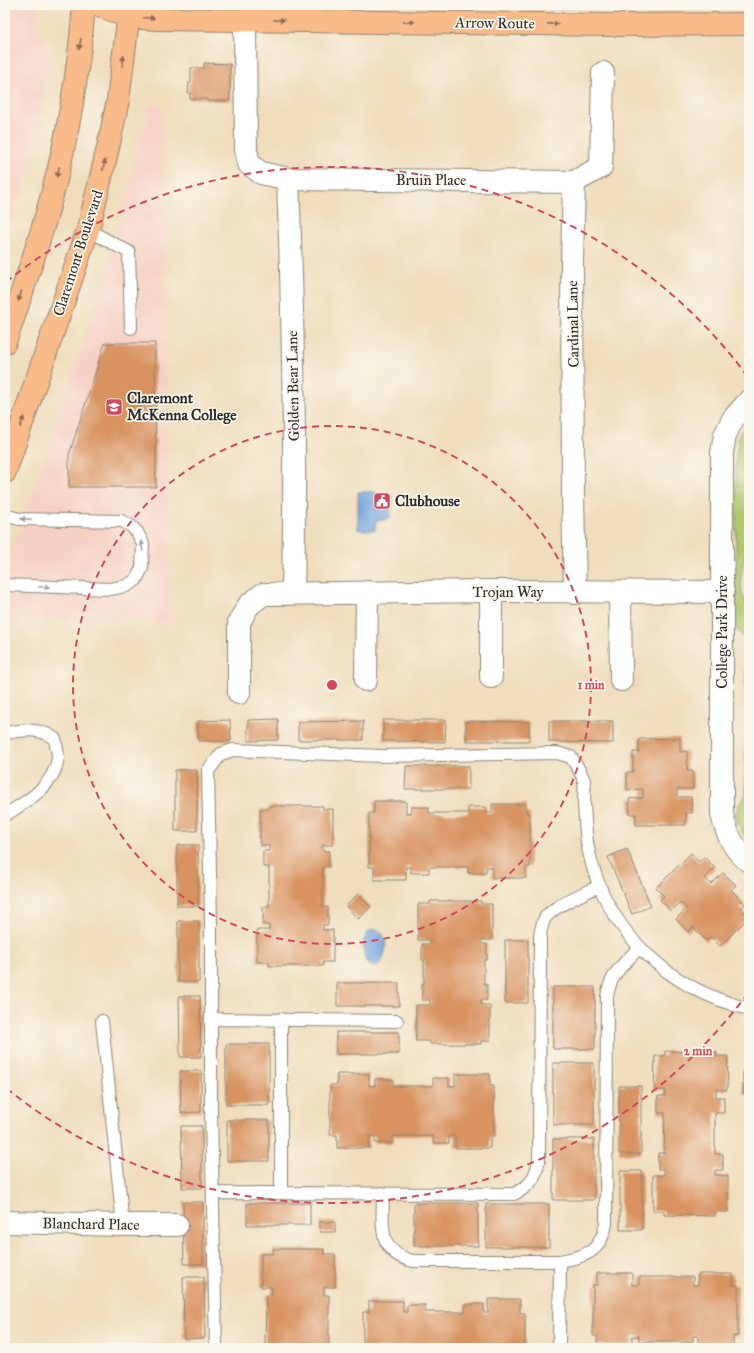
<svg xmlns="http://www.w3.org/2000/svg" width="754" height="1353" viewBox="0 0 754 1353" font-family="'IM FELL Great Primer',serif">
  <rect width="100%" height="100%" fill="#fbf7ec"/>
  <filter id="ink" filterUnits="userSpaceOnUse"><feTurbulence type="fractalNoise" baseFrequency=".025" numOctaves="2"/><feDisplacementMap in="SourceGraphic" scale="8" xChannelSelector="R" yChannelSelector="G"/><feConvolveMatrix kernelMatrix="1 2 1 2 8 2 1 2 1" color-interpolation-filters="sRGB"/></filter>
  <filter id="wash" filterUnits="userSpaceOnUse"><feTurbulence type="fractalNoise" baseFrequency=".012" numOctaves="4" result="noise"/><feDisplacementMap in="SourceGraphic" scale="16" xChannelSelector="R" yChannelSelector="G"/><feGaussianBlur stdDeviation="0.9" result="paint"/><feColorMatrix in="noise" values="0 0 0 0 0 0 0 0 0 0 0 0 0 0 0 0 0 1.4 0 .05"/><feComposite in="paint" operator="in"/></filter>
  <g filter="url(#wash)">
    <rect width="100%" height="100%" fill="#efddbc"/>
    <path fill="#f6d2c5" d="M5,5H38L34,29L43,36L50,57L32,149L13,225L5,249Z
      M150,105L162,106L170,622L5,618V569L30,502L105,281Z"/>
    <path fill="#b1c86d" stroke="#6e7a4c" d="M749,421V428L742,442V455L743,469L749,483V546L744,560L741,576L742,594L749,611V840C742,834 735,820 737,811C737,806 744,799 746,794V640L736,628V457L739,435Z"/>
    <path fill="#72a3dd" stroke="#4e6784" d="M358,492H376V502H385L390,506V517L384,520H376L375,530H358Z
      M374,929C391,932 388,960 375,967L367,964C363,954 360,932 374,929Z"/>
    <g id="blocks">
      <path fill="#d89361" d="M204,63L230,64V101H207V99H190V93H188L189,83H191V68H204Z
        M105,343H155L156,487H69V455Z
        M278,719V740L248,741V720Z
        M230,720L231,741H198V721Z
        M383,720H446L445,742L383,741Z
        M363,721V740H298V722Z
        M466,721L529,722V741H466Z
        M549,721H613V743L549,742Z
        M680,738V752L687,751V771H693V789H677V797H691L692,813H686V825H636V814H630L629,799L643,798V789L627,790V772H633V752H639V739Z
        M406,766H469V789H405Z
        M175,770H197V831H175Z
        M374,801H406V813H411V807H429V813H468V807H486V813H492V804H526V813H530V867H526V878H492V867H486V873H468V867H429V873H411V867H406V880H374V867H369V813H374Z
        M269,806H323V809H333V845H323V851H329V867H323V907H328V925H323V930H333V962H323V966H269V962H257V930H269V925H263V907H269V867H263V851H269V845H260V809H269Z
        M177,845H198V906H177Z
        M627,849L651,906L632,914L608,857Z
        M691,853L699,862L704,857L715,868L705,878L711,884L723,873L736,885L731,890L745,904L740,908L749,917L720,946L711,937L706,941L693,927L688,932L676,919L687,908L681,902L671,911L660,900L664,896L656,888Z
        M358,894L371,907L358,919L346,906Z
        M430,901H481V904H492V940H481V944H487V960H484V984H487V1000H481V1005H490V1041H481V1044H430V1041H416V1005H430V1000H422V984H424V960H422V944H430V940H418V904H430Z
        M178,921H199V982H178Z
        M505,940H528V1003H505Z
        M337,983H399V1006H337Z
        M553,987H595V1049H553Z
        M179,996H200L201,1057H180Z
        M336,1032H399V1054H336Z
        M226,1044H269V1105H226Z
        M665,1051L716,1052V1056H728L727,1090H716V1097H724V1113H715V1154H723V1170H715V1175L728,1176V1212H715V1216L664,1215V1211H653V1175H664V1169H658V1153H664L665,1113H658V1096H665V1090H654L655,1056H665Z
        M746,1057H749V1094H743V1069H746Z
        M553,1063H594V1125H553Z
        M180,1071H201V1112L181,1113Z
        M337,1074H369V1086H375V1079H393V1086H433V1078H449V1086H455V1074H490V1086H494V1136H490V1148H455V1136H449V1143H433V1136H393V1143H375V1136H369V1148H337V1135H330V1085H337Z
        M619,1086H641V1154H619Z
        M227,1120H269V1161H227Z
        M181,1126H202V1188H182Z
        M553,1139H594V1200H553Z
        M620,1171H642V1230H620Z
        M183,1202H203V1264H184Z
        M247,1203H310V1225H247Z
        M414,1203H478V1246H414Z
        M486,1204H549V1247H486Z
        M320,1222H335V1232H320Z
        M273,1249H324V1254H335V1287H324V1295H329V1348H265L266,1295H272V1287H261V1254H273Z
        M597,1273H632V1285H639V1277H693V1285H698V1274H733V1285H738V1336H733V1347H698V1336H693V1342H639V1336H632V1345H597V1336H593V1285H597Z
        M183,1277H204L205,1338L184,1339Z
        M488,1299H520V1313H525V1348H363V1312H369V1301H403V1312H407V1305H425V1312H465V1304H484V1313H488Z"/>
    </g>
  </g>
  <g filter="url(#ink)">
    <use href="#blocks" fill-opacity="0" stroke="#8d8474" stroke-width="1"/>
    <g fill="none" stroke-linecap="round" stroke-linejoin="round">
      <defs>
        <path id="service" d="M88,230L129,252L131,328
          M5,515L19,519L122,521L131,526L137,532L143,544L142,568L136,580L126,586L110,589L5,585
          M5,733C22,730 40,727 55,739C56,745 58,752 58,757C55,786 26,802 5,815
          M211,1019L397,1021
          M281,1019V1193
          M102,1021L123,1225
          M213,1193L514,1194C530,1186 535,1179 539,1161L540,936C541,929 542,923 545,918C554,905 585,893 599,886
          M383,1193C383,1224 376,1252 413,1261H560C586,1256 600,1253 606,1224L607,997C610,973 625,963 640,947
          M216,1348L211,1112V922L208,771L221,754L233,750L382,756L557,753L571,757C575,764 582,773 584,781C585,788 584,796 584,802C585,818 585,833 588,848C605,931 668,989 749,1009
          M559,1348L560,1261"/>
        <path id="minor" d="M245,20L246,150L249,164L261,173L288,179L574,182
          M288,179C293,317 296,455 293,593
          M749,401L733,419L725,435L722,453V814C726,832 733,850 749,861
          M491,591V677
          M620,592L621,680
          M575,593L573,495L572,263L574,182L601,167L603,73
          M366,680L367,592
          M239,693V622L249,605L263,594L491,591L723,592
          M5,1222L123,1225H177"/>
        <path id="primary" d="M99,5L128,17L158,19L611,25L749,24
          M5,342C22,292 40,242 53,191C69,131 79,67 84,5
          M5,472L88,230L108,148L118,100L130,5"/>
      </defs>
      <use href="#service" stroke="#8d8474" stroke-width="14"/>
      <use href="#minor" stroke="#8d8474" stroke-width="24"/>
      <use href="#primary" stroke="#8d8474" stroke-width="24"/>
      <path stroke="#8d8474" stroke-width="2.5" stroke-dasharray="3 3" stroke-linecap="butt" d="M746,456L749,471
        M745,566L749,554
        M746,594L749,603"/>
      <use href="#service" stroke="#fff" stroke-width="12"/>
      <use href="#minor" stroke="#fff" stroke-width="22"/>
      <use href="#primary" stroke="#fabb8b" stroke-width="22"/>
    </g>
    <defs><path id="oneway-solid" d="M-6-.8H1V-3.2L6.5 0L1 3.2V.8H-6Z"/></defs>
    <g fill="#886c56">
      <use href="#oneway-solid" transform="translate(149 18) rotate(3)"/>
      <use href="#oneway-solid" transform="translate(279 20) rotate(1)"/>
      <use href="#oneway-solid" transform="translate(409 22) rotate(1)"/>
      <use href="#oneway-solid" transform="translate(553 24) rotate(1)"/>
      <use href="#oneway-solid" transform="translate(80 44) rotate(99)"/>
      <use href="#oneway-solid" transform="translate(123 61) rotate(-83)"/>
      <use href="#oneway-solid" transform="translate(104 165) rotate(-76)"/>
      <use href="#oneway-solid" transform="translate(58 172) rotate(103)"/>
      <use href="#oneway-solid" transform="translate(20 296) rotate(108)"/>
      <use href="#oneway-solid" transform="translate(22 422) rotate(-71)"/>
    </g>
    <g fill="#a0a0a0">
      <use href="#oneway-solid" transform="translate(26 519) rotate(-178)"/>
      <use href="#oneway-solid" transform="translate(142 546) rotate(-99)"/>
      <use href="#oneway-solid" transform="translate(44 587) rotate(2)"/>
    </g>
  </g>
  <g fill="none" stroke="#d1495b" stroke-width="2" stroke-dasharray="7 5">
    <circle cx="332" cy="685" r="259"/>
    <path d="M748 993A518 518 0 0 1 6 1088M6 282A518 518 0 0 1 748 377"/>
  </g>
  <defs>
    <symbol id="university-square" viewBox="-11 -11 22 22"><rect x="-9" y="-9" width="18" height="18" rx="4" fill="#d1495b" stroke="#fbf7ec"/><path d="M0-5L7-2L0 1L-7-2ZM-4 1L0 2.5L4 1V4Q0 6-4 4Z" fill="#fff"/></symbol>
    <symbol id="civic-square" viewBox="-11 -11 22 22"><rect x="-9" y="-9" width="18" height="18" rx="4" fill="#d1495b" stroke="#fbf7ec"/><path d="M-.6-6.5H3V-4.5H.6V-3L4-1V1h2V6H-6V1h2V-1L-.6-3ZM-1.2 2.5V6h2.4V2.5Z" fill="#fff"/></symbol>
  </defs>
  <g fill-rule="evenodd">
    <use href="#university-square" x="104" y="397" width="20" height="20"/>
    <use href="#civic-square" x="372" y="491" width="20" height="20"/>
  </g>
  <g text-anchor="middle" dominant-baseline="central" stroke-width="3.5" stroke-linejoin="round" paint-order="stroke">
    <g font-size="15" fill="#2b2b2b" stroke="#fbf7ec">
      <text transform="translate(495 23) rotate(1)">Arrow Route</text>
      <text x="431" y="180">Bruin Place</text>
      <text transform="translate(78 253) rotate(-72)">Claremont Boulevard</text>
      <text transform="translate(573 324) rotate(-91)">Cardinal Lane</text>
      <text transform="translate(293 386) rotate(-91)">Golden Bear Lane</text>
      <text x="508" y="592">Trojan Way</text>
      <text transform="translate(722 632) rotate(-90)">College Park Drive</text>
      <text transform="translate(91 1224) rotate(1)">Blanchard Place</text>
    </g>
    <g font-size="15" font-weight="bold" fill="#2b2b2b" stroke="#fbf7ec" text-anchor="start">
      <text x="127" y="398">Claremont<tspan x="127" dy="17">McKenna College</tspan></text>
      <text x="395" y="501">Clubhouse</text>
    </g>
  </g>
  <circle cx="332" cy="685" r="6" fill="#d1495b" stroke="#fbf7ec" stroke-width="2"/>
  <g font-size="12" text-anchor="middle" font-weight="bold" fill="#d1495b" stroke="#fbf7ec" stroke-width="3.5" stroke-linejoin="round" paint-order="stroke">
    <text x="591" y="689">1 min</text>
    <text x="698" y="1055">2 min</text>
  </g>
  <rect width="754" height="1353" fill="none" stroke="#fbf7ec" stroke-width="20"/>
</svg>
